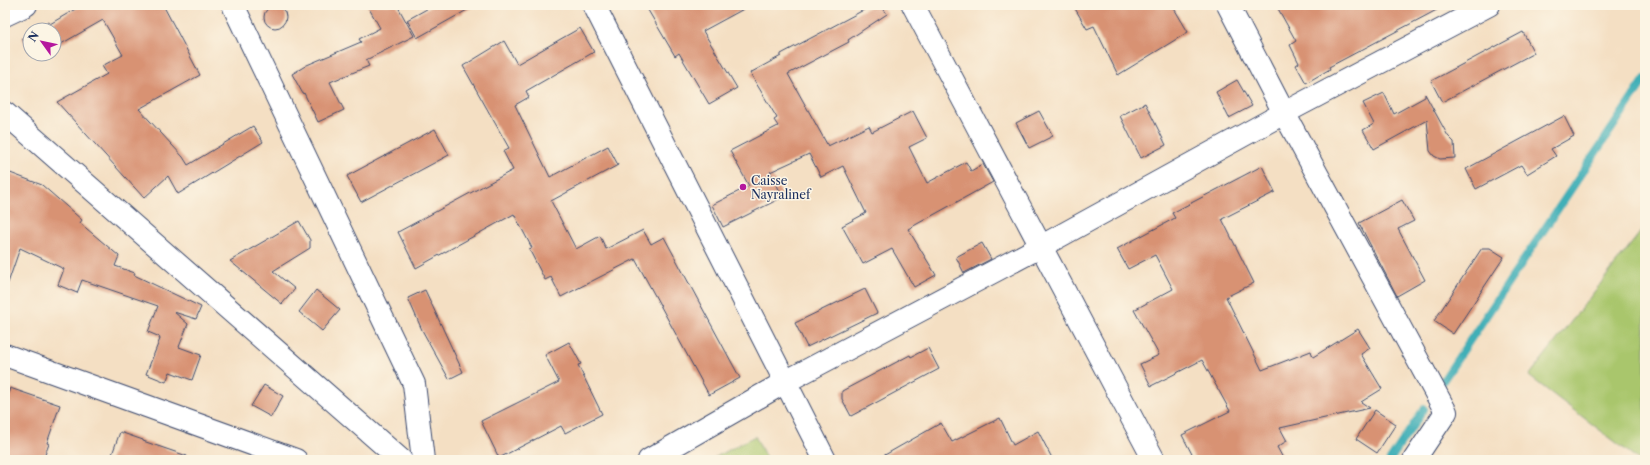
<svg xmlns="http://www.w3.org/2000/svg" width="1650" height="465" viewBox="0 0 1650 465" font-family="'Libre Caslon Text',serif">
  <rect width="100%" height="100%" fill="#fcf5e5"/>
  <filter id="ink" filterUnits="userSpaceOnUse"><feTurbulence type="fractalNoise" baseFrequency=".025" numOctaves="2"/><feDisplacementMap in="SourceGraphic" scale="8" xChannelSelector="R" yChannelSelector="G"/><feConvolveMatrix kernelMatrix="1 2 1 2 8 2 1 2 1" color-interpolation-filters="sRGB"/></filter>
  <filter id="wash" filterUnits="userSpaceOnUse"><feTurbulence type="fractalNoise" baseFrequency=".012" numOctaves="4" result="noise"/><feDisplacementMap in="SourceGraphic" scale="16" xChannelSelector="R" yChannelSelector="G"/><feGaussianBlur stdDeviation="0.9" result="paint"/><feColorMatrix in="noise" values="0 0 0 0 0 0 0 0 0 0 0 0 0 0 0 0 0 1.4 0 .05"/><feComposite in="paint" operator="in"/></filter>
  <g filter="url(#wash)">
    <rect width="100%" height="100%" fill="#f4dfc3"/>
    <path fill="#a9c66c" stroke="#627a65" d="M1645,226V460H1639L1529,376Z
      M755,436L767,460H710Z"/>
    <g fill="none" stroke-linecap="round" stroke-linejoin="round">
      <path stroke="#3fafb7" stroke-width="8" d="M1440,385L1645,79
        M1390,460L1424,409"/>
    </g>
    <g id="blocks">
      <path fill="#d89273" d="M82,5H163L200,75L139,109L183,157L188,165L253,126L263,142L178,194L168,176L144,198L57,102L107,74L102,66L123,55L103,20L54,48V30H35L49,22L50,24Z
        M367,5H397L414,36L366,60L369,66L330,82L344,110L318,122L304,93L303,94L292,74L307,65L361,42L359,39L380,28Z
        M434,5H476L417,38L407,20Z
        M645,5H751L703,31L737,88L709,104L679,53L675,56Z
        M873,5H881L887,14L848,40L849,42L788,74L828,146L869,126L872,132L913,111L927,138L909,147L927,183L966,162L971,171L983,164L993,182L908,229L936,275L914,287L892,249L863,264L842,226L866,213L843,166L821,177L809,154L770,172L783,197L723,227L712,205L749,186L730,151L778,126L774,120L777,118L750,73L781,56V54Z
        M1073,5H1172L1188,32L1118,75L1094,26L1087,29Z
        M1276,5H1446L1329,67L1330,69L1306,83L1296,65L1299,63L1290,45L1296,41Z
        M264 17a11 11 0 1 1 22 0a11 11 0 1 1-22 0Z
        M580,28L594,52L526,91L529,97L515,105L550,177L608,146L618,165L551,201L576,249L600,236L606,249L643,230L651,244L664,237L740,378L709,395L635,259L561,297L551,277L545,280L529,249L532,248L514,214L416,268L398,232L513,170L503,151L509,148L463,66L504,41L517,64Z
        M1523,32L1534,53L1442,102L1431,81Z
        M30,33V53L22,38Z
        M1237,80L1252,106L1229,118L1216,92Z
        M1384,93L1394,114L1425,97V94L1448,136L1454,142L1455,158L1440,159L1434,156L1430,151L1427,120L1374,149L1363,130L1374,124L1363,103Z
        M1145,103L1166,145L1141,158L1120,116Z
        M1039,111L1053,136L1029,148L1016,123Z
        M1564,116L1574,136L1551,149L1556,156L1527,174L1521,165L1476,189L1466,169Z
        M435,129L449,155L361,202L347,176Z
        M1262,166L1275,192L1222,219L1254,283L1226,297L1262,370L1311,351L1313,357L1358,329L1370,348L1361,354L1382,389L1361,402L1370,408L1280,428L1287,441L1277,447L1284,460H1195L1182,435L1230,411L1202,360L1151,386L1140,364L1159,355L1134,310L1173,289L1155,255L1128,269L1117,249L1175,218L1172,213Z
        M5,171L42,185L82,220L80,223L119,256L115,266L135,273L134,275L201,307L196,319L174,312L188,324L179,347L201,355L192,380L170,372L166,382L146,374L160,339H159L160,337L148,332L158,306L82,280L77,293L58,285L64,269L20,248L8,283L5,282Z
        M1402,200L1414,221L1398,229L1425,280L1397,296L1359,223Z
        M299,221L310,240V248L273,271L295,289L282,304L230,261Z
        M982,243L991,259L964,273L956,257Z
        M1482,248H1490L1504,257L1453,334L1434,321Z
        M865,289L877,313L807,347L795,323Z
        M316,290L340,310L322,331L299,312Z
        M425,290L463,372L449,379L422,330L408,298Z
        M569,342L581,364L578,365L602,414L565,433L561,426L499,458L481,421L559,382L545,355Z
        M928,348L939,369L851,416L842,399V391L910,355L911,357Z
        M264,385L283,396L271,417L251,406Z
        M10,388L60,405L47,443L49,444L43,460H5V403Z
        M1375,410L1396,424L1377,453L1356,439Z
        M1000,418L1013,445L1038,431L1053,460H876L941,423L952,442Z
        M120,432L143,440V441L187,456V460H110Z"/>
    </g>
  </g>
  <g filter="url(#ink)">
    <use href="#blocks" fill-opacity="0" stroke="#3c496d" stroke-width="1"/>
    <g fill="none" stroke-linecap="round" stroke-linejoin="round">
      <defs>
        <path id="minor" d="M233,5L414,384L423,460
          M594,5L825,460
          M913,5L1154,460
          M1228,5L1284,113L1446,412L1414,460
          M5,15L26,5
          M5,355L296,460
          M649,460L785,382L1040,247L1284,113L1489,5"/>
        <path id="major" d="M5,113L401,460"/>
      </defs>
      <use href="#minor" stroke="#3c496d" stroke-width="24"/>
      <use href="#major" stroke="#3c496d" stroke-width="24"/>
      <use href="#minor" stroke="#fff" stroke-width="22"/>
      <use href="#major" stroke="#fff" stroke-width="22"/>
    </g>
  </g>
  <circle fill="#b5179e" stroke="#fcf5e5" stroke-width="1.5" cx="743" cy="187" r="4"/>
  <g text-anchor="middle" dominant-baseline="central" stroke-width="3" stroke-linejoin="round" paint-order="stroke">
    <g font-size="12" fill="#1b2f5e" stroke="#fcf5e5" text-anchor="start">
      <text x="751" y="180">Caisse<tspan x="751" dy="14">Nayralinef</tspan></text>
    </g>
  </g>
  <rect width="1650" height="465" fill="none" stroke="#fcf5e5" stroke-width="20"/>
  <g transform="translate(42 42) rotate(303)"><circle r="19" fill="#fcf5e5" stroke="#a2a6af"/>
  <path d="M0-3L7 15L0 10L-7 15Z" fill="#b5179e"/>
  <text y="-6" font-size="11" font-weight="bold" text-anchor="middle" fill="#1b2f5e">N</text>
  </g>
</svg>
